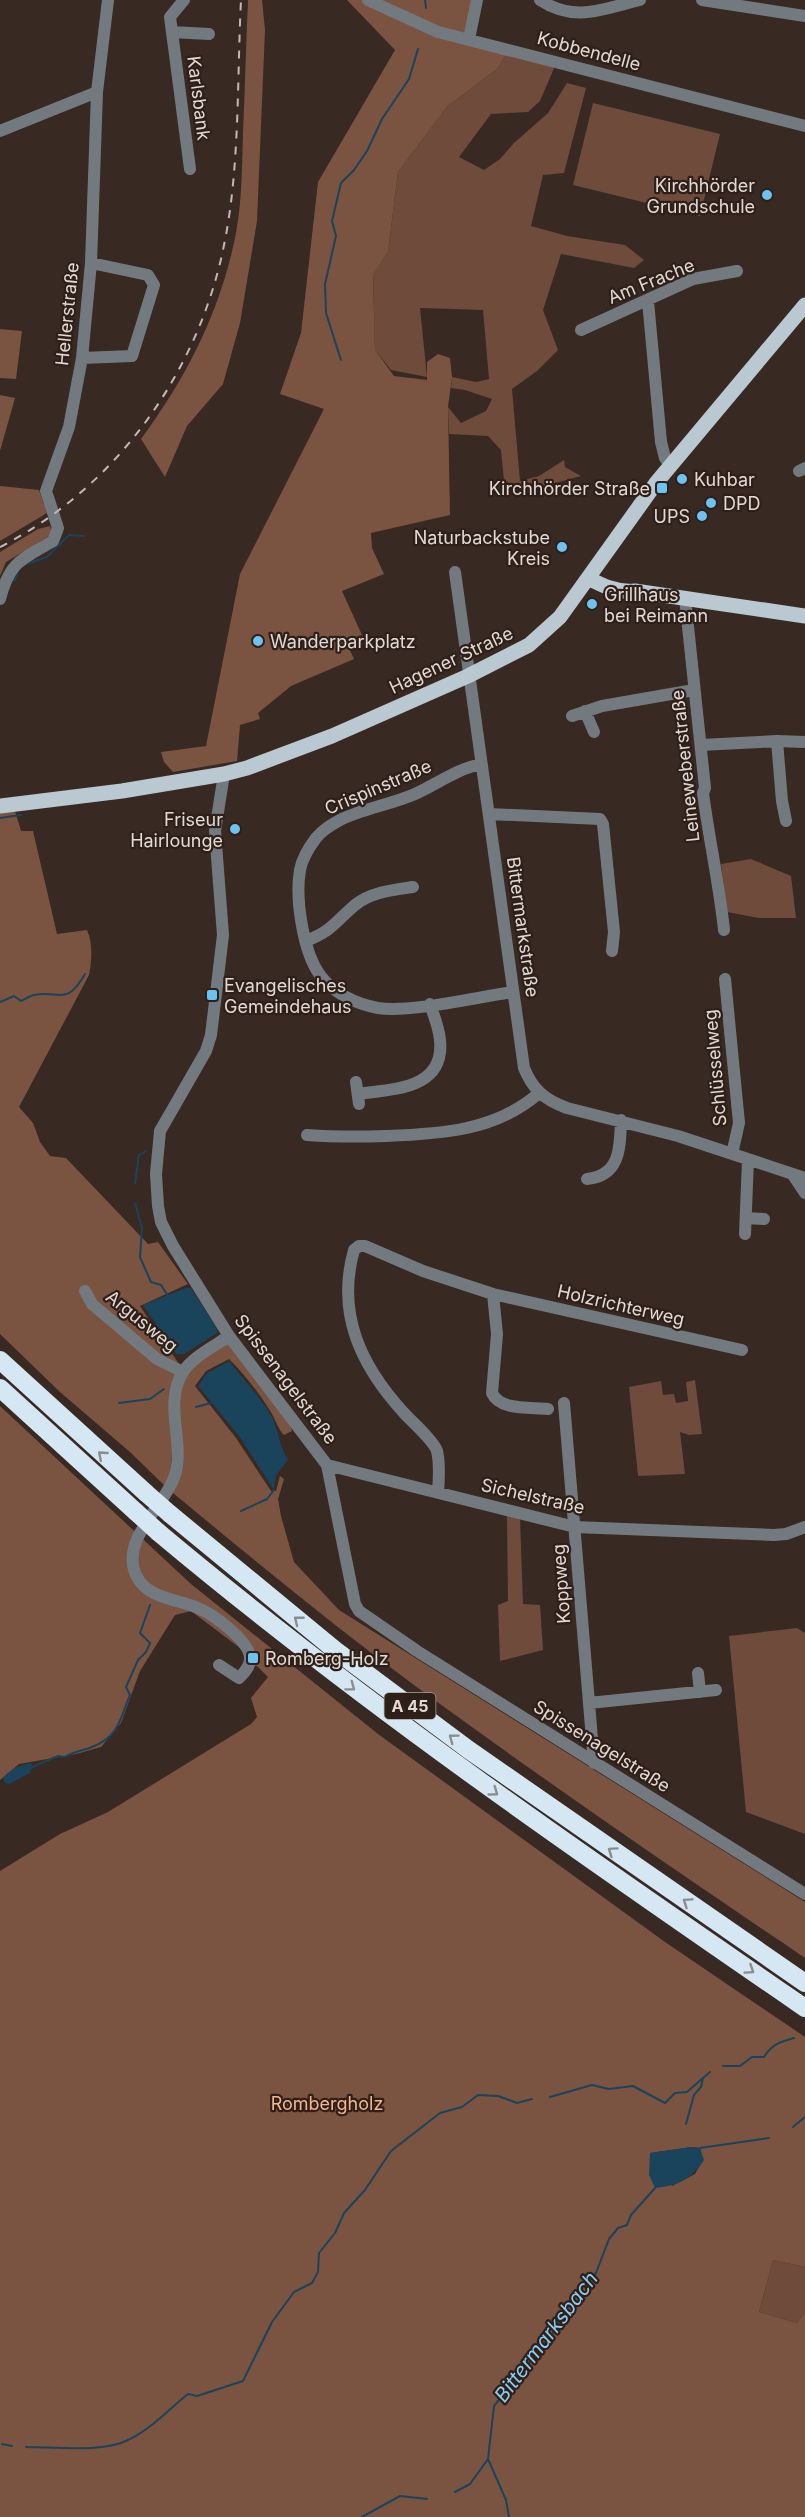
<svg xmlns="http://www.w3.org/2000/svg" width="805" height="2517" viewBox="0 0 805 2517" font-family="Inter,sans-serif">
  <rect width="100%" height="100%" fill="#382923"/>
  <path fill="#6e4b3b" d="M507,54L555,66L540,101L528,112L491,114L459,157L484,170L500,159L514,143L548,113L567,83L586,88L564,173L543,175L531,226L567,236L625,245L644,260L634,268L561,254L543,310L558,350L537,371L512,389L520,481L539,476L564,460L565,467L581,476L526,491L504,481L501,450L488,436L449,434L448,407L461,423L486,411L492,399L465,390L451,388L452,377L476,382L489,379L483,310L420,308L427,377L391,370L375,350L373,273L388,252L398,172L447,107L497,69Z
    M593,103L720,134L700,216L573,185Z
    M751,859L791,876L796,918H759L727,912L721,864Z
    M695,1380L702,1434L689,1435L680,1432L685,1474L638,1476L629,1387L661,1381L663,1395L674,1394L676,1403L688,1401L686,1382Z
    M507,1514L520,1517L523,1604L540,1605L543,1650L500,1661L498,1605L508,1601Z
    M797,1628L805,1633V1834L746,1812L729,1636Z
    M773,2260L805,2267V2312L797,2323L759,2312Z"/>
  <path fill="#7b5341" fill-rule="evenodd" d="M248,0H262L265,30L257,221L240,323L223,384L187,426L165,477L141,439C187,377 221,310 236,233C242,201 242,166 243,133C245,88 246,44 248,0Z
    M347,0H474L467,43L507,54L497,69L447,107L398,172L388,252L373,274L375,350L394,376L427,380V362L438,354L450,358L452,377L448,407L450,515L371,533L372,548L384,574L342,591L362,635L346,642L354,659L291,686L258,713L260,719L240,725L237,761L173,772L164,762L161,752L206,746L240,574L324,409L280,394L301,333L318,182L395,50Z
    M0,329L22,331L16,379L0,378Z
    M0,395L15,398L0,451Z
    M0,486L39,490L47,513L0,541Z
    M50,526L52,532L49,536L6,562L0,576V552L38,529Z
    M15,811L21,831H33L57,934L87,930C93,943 92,961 89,975L19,1107L33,1123L40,1142L50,1156L66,1158L148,1244L158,1242L188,1284L140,1306L179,1364L170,1477L164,1485L130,1452L60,1392L0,1334V812Z
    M224,1343L232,1344L287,1415L292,1431L284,1435C278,1429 276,1421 272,1414C260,1394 245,1375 229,1359L206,1371L195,1386L236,1438L271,1491H276L280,1476L284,1479L278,1499L281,1516L294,1562L339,1610L805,1902V1958C675,1870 545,1781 418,1688C334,1626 254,1560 173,1493C170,1473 174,1399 183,1381C191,1364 209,1354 224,1343Z
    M0,1406L191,1584L378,1734L665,1942L805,2037V2267L773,2260L759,2312L797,2323L805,2312V2517H0V1871L60,1834L108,1812L251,1724L257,1717L251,1698L268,1677L257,1666L245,1665L244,1651L191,1611L175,1615L140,1671L121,1723L101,1747L76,1754L19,1764L0,1780ZM692,2147L700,2148L703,2160L695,2174L672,2186L650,2153Z"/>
  <path fill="#19445b" d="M186,1288H191L217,1329V1333L184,1354H176L143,1305Z
    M229,1361C243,1379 259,1395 271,1415C279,1430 279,1446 288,1460L276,1475L274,1490L239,1436L198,1386L207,1373Z
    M32,1763L30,1773L9,1784L5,1783L3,1778C12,1768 20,1765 32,1763Z
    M692,2147L700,2148L704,2160C692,2179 677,2186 655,2188L649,2175L650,2153Z"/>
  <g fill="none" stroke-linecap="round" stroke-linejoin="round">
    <path stroke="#19445b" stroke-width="2" d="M425,0L426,8
      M341,360L326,313L325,284L336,236L332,221L341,183L354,170L367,151L382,119L409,79L418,49
      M26,564L47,557L69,535L84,536
      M11,581L15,580L19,569
      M0,818L21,815
      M0,1002L14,996L21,1001C25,999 30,996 34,995C60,990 66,1007 85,974
      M135,1183L139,1155L146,1151
      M135,1203L142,1228L140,1257L151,1282L161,1285L168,1296
      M119,1403L150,1399L164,1389
      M196,1407L211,1403
      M241,1511L267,1499L274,1490
      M30,1768L58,1756L65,1757C74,1751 83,1751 92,1747C120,1736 120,1718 130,1695L126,1687L138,1660L146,1652L150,1643L140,1633L150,1605
      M723,2066H740L752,2057H764C772,2044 780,2042 794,2038
      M550,2097L592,2085L609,2089L633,2086L665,2103L675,2093L687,2092L703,2078
      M686,2124L694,2095L701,2087L703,2078L710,2072
      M793,2127L805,2117
      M700,2148L769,2138
      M2,2444L12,2446
      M26,2447C54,2447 103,2453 128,2440C150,2430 169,2409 188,2394L197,2396L243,2381L272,2322L294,2292L312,2283L318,2272L319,2253L335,2233L344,2213L365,2190L391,2151L440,2113L462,2107L478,2095L498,2096L517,2103L532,2099
      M488,2459L506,2500L509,2517
      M455,2492L470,2484L488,2459L494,2406L554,2332L572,2297L596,2273L609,2239L618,2228L627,2225L631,2215L655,2188
      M362,2517L400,2496L427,2499"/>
    <path stroke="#737a7f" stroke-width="12" d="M184,0L170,17L190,169
      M368,0L438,32L805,126
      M540,0C575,23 603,9 640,0
      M702,0L805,16
      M172,32L209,34
      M469,39L477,0
      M0,131L97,92
      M648,301L661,442L665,458L670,465
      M581,330L693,279L737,271
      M82,358L132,356L154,285L148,275L91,263
      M799,471L805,468
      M455,572L524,1068C533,1090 545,1100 567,1108L678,1136L805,1178
      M685,598L705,788L703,793C709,839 719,883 724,930
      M0,599C10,561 21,560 53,541L58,528L46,491L69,427L82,358L91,263L97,92L108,0
      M585,711L594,732
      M572,716L602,706L694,690
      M777,741L805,742
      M701,745L777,741L782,801L786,821
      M481,764C457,769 437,784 415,794C392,804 363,809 342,819C333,824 323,829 316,838C310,846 302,859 300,870C295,898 303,952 320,975C333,993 356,1004 378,1008C411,1013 477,997 513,992
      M224,774L215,831L223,935L211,1035L206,1051L160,1131L156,1174L158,1206L161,1222L173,1246L229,1336L327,1465L355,1604L359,1611L417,1651L805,1894
      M489,814L600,819L603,824L614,932L612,951
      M306,941C333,930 334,923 355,905C371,892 393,890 413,887
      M725,979L739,1123L732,1154
      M356,1082L359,1104
      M358,1094C392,1089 445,1090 440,1040C439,1028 434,1016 430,1004
      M307,1135C334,1137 359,1137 386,1136C440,1134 496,1131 539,1093
      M793,1175L805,1193
      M587,1179C621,1176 620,1146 621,1120
      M746,1218L764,1219
      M745,1234L748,1160
      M85,1291L92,1304L157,1359L183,1372
      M493,1294L497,1334L492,1393C500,1411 531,1407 548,1409
      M564,1403L594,1763
      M327,1465L575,1527L774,1535L786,1534L805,1527
      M438,1492C439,1479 440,1463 437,1451C434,1441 411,1421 404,1413C361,1366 336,1314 354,1250L359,1246H365L423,1271L493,1294L742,1350
      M219,1665L239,1678C244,1673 250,1667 250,1659C251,1642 214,1615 200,1609C180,1599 149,1600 137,1577C118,1540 165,1507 175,1475C185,1442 163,1404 183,1372C192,1357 215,1346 229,1336
      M698,1673L700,1692
      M589,1703L716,1690"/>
    <path stroke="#b9c8d1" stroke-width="15" d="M588,578C603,586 618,593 635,591L805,616
      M0,806L122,791L224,774L247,768L332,736L468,676L529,645L560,617L656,483L805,305"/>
    <path stroke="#d5e7f2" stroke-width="18" d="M0,1360L146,1493
      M0,1388L136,1512
      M170,1514L335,1650L469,1750L805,1983
      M158,1532C363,1704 584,1856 805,2008"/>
    <path stroke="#c3b8b4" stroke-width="2" stroke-dasharray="8 8" stroke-linecap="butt" d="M0,547C118,487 201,368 225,240C240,164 237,77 241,0"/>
    <path stroke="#d5e7f2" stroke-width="18" d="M146,1493L170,1514
      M136,1512L158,1532"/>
  </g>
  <defs><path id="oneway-chevron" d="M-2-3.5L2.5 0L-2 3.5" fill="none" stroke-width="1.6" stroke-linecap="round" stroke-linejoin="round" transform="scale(1.5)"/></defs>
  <g stroke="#8a8d90">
    <use href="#oneway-chevron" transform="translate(102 1455) rotate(-139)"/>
    <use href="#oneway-chevron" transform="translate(298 1620) rotate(-141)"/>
    <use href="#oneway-chevron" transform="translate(351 1687) rotate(37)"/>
    <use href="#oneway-chevron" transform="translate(453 1738) rotate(-143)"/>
    <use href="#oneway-chevron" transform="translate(494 1792) rotate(36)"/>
    <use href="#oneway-chevron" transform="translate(612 1851) rotate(-145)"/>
    <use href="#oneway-chevron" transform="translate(687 1902) rotate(-146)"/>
    <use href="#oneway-chevron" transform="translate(750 1970) rotate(34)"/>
  </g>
  <g fill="#6cc3f2" stroke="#2e2019" stroke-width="2">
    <circle cx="767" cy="195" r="6"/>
    <circle cx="682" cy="479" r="6"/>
    <rect x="656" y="482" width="12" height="12" rx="3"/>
    <circle cx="711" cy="503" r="6"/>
    <circle cx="702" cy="516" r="6"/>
    <circle cx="562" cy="547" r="6"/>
    <circle cx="592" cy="604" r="6"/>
    <circle cx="258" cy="641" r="6"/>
    <circle cx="235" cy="829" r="6"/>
    <rect x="206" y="989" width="12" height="12" rx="3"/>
    <rect x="247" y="1652" width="12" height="12" rx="3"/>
  </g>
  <g text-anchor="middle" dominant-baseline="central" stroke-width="4.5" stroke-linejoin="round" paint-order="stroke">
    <rect fill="#2e2019" stroke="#aca19c" stroke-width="1.5" x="384.5" y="1693" width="51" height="26" rx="4.5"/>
    <g font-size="16" font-weight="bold" fill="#e2d8d4">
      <text x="410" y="1706">A 45</text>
    </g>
    <g font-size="18" fill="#e2d8d4" stroke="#2e2019">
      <text transform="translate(589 51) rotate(15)">Kobbendelle</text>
      <text transform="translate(199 98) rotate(83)">Karlsbank</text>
      <text transform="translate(651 281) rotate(-22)">Am Frache</text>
      <text transform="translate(67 314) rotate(-84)">Hellerstraße</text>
      <text transform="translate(451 660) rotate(-25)">Hagener Straße</text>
      <text transform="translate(685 766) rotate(-96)">Leineweberstraße</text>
      <text transform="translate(378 787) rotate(-23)">Crispinstraße</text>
      <text transform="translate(523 927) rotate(82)">Bittermarkstraße</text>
      <text transform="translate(715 1068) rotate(-95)">Schlüsselweg</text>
      <text transform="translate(621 1305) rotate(13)">Holzrichterweg</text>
      <text transform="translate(142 1321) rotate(39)">Argusweg</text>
      <text transform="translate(286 1379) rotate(53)">Spissenagelstraße</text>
      <text transform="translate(533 1496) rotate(13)">Sichelstraße</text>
      <text transform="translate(561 1584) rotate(-94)">Koppweg</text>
      <text transform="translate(602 1746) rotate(32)">Spissenagelstraße</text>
    </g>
    <g font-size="18" fill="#e2d8d4" stroke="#2e2019" text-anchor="start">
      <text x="755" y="185" text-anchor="end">Kirchhörder<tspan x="755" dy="21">Grundschule</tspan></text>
      <text x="694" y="479">Kuhbar</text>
      <text x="650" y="488" text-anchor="end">Kirchhörder Straße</text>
      <text x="723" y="503">DPD</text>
      <text x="690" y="516" text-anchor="end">UPS</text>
      <text x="550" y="537" text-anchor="end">Naturbackstube<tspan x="550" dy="21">Kreis</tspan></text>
      <text x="604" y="594">Grillhaus<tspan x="604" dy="21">bei Reimann</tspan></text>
      <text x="270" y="641">Wanderparkplatz</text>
      <text x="223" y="819" text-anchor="end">Friseur<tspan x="223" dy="21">Hairlounge</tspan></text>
      <text x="224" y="985">Evangelisches<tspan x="224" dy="21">Gemeindehaus</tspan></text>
      <text x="265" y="1658">Romberg-Holz</text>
    </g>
    <g font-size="18" fill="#f7b293" stroke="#2e2019">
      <text x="327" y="2103">Rombergholz</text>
    </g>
    <g font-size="20" font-style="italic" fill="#87cef7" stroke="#2e2019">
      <text transform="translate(546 2337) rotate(-53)">Bittermarksbach</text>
    </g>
  </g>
</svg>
